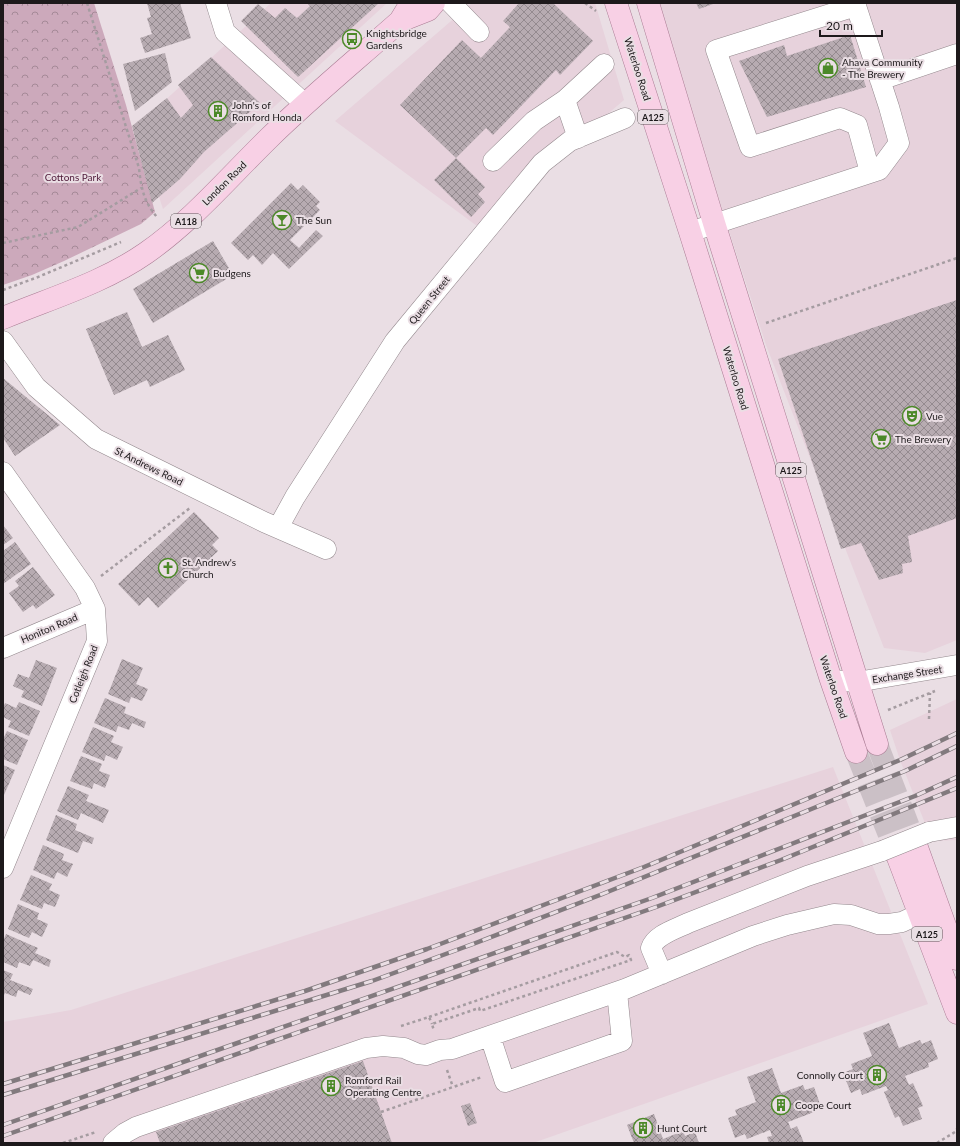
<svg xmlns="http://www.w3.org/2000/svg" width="960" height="1146" viewBox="0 0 960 1146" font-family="Lato,sans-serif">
  <defs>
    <pattern id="park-crowns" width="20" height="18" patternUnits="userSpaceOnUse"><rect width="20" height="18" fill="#cca9bb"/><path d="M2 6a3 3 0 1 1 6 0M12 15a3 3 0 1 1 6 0" fill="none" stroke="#a58997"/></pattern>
    <pattern id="building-cross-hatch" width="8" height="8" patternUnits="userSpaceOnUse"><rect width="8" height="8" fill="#b7abb1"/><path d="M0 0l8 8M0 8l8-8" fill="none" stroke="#948a8f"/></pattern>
  </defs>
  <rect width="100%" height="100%" fill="#eadee4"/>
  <path fill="#e7d2dc" d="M271,3H387L163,209L136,127Z
    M472,3H595L624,100L477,226L335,121Z
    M655,3H957V640L925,653L884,648L766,345Z
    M957,699V840L932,841L900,760L890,730Z
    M833,767L928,1004L533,1143H3V1022L71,1010Z"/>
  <path fill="url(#park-crowns)" d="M3,3H94L126,105L155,212L141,224L64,261L32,275L3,285Z"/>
  <path fill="url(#building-cross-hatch)" d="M147,3H180L191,38L145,53L140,38L152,34L147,18L151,17Z
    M307,3H379L298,77L241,21L258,4L275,18L285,8L297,18L310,6Z
    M519,3H553L593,41L560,75L556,70L493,135L486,128L456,158L400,105L462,40L481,58L510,27L503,21Z
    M696,3H716L699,9Z
    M850,35L866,87L767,117L739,61L784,45L787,56Z
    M165,53L172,82L135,111L123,64Z
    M211,57L260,103L204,152L180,179L152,203L132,126L167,98L181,118L193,105L178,85Z
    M456,158L485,187L478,194L485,202L471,217L434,180Z
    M291,183L298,190L303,185L320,202L316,206L320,210L290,240L299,248L316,230L323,236L289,269L273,253L262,265L253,255L248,260L231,243Z
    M213,241L233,275L153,323L133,289Z
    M957,300V518L908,536L912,562L902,564L903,573L879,580L861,543L841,549L778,359Z
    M127,312L142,347L168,335L185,370L150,387L147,380L114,395L86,329Z
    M3,378L60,425L15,456L3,438Z
    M194,512L219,538L212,545L218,551L158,608L148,597L139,606L118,584Z
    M3,525L13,538L3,545Z
    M15,542L31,564L3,584V551Z
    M33,567L55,595L36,609L33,605L23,612L9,593L19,586L15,581Z
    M122,659L143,668L136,684L148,689L142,701L131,697L129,703L108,694Z
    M36,660L57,668L42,706L21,697L24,691L13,686L18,674L29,678Z
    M105,698L126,707L124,713L146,722L144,728L132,723L129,730L118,726L116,732L94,723Z
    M19,702L40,711L29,736L8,727L11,721L3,717V708L5,703L16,708Z
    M93,727L114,736L111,742L123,747L117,760L106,755L104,761L82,752Z
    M7,731L28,740L17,765L3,759V737H4Z
    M81,756L102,764L99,771L110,775L105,788L94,783L92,789L70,781Z
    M3,765L15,770L4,795L3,794Z
    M68,786L89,795L86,801L109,810L103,823L81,813L78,820L57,811Z
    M56,815L77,824L75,830L94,838L92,844L83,841L78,853L46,840Z
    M43,845L64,854L62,860L73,864L67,877L57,872L54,879L33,870Z
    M31,875L52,884L49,890L60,895L55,907L44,903L42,909L20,900Z
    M18,904L39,913L37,919L48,924L42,937L32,932L29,938L8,929Z
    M6,934L38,948L35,953L51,960L49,967L33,960L30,966L19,962L17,968L3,962V941Z
    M3,970L13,974L10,980L33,989L30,995L18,990L16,997L5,993L3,997Z
    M889,1023L899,1048L920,1040L922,1044L931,1040L938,1059L928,1063L929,1067L905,1076L909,1085L913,1083L923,1106L918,1108L922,1119L903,1126L899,1116L895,1118L884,1092L888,1090L886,1086L862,1095L860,1089L851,1093L843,1073L853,1069L851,1064L872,1056L863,1033Z
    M363,1061L392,1143H160L156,1132Z
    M772,1068L781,1093L803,1085L805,1090L814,1087L820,1104L812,1107L814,1112L788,1122L791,1129L797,1126L804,1143H769L767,1137L772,1136L770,1130L747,1139L745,1134L735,1138L728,1118L737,1115L735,1110L756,1102L747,1077Z
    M470,1103L477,1123L468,1126L461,1106Z
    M654,1114L663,1139L683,1131L685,1136L695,1132L699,1143H634L627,1125Z"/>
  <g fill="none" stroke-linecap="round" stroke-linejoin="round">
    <path stroke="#cbc0c6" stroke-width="22" stroke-dasharray="22 11" stroke-linecap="butt" d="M877,744L916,845
      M856,752L897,855"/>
    <defs>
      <path id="minor" d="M216,3L225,32L305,104
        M451,3L479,32
        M856,6L716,50L750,147L840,118L857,125L870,172
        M880,80L957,54
        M578,138L565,100L604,64
        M493,161L534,121L565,100
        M690,232L879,170L899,143L889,107L855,3
        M3,341L36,387L96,439L264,522L326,549
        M3,472L85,588L95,609L97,641L3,868
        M278,528L295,497L395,341L542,163L570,141L625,118
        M3,648L95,609
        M831,680L857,682L957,665
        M929,832L957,827
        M662,974L651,948C655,935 676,929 688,923L807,876L882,851
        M490,1036L505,1082L622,1041L617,992
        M113,1143L125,1133L136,1127L366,1048L383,1046L404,1048L418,1054L426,1055L440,1050L452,1049L625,989L753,936L787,925L834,914L851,915L878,924H889L902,922L919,914"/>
      <path id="major" d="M616,3L690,232L831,680L856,752
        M648,3L714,223L877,744
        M400,21L428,10L434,3
        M3,318C51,298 103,283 146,253C192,221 229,177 269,138C311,97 356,60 400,21L411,3
        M916,845L957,959
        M897,855L957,1013"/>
    </defs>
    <use href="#minor" stroke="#93888d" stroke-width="21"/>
    <use href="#major" stroke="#a97b93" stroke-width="23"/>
    <path stroke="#a59ca1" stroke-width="2.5" stroke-dasharray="3 3" stroke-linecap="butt" d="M87,3L139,168C141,188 144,203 158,218
      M585,3L596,11
      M3,243L78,227L141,188
      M3,290L38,277L121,242
      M766,323L957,258
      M101,576L190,508
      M888,710L935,691
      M929,719L930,693
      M429,1017L617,952L625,957L629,955L631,960L480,1011L479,1008L432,1024L434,1031
      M401,1026L429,1017L432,1024
      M447,1070L453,1087
      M381,1112L482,1077
      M63,1143L96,1132
      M937,1143L955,1132L957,1129"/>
    <use href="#minor" stroke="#fff" stroke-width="20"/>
    <use href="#major" stroke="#f8d0e5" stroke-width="22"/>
    <defs>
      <path id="rail" d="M3,1084L305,991L427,949L644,867L900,760L957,733
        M3,1095L372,981L473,944L600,895L858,790L905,771L957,746
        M3,1125L652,898L915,796L957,777
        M3,1136L656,907L781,860L957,788"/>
    </defs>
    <use href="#rail" stroke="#827a7e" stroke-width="4.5"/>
    <use href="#rail" stroke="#eadee4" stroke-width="3" stroke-dasharray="9" stroke-linecap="butt"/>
    <defs>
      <path id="minor-bridge" d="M882,851L929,832"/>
    </defs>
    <use href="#minor-bridge" stroke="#93888d" stroke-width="21" stroke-linecap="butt"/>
    <use href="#minor-bridge" stroke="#fff" stroke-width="20"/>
  </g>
  <defs>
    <symbol id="bus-ring" viewBox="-11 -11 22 22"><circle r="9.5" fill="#eadee4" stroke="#4c8928" stroke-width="1.5"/><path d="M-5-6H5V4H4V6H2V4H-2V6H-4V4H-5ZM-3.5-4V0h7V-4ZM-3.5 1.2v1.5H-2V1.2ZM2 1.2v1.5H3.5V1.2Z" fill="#4c8928"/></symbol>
    <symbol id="shop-ring" viewBox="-11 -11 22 22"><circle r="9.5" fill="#eadee4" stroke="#4c8928" stroke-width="1.5"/><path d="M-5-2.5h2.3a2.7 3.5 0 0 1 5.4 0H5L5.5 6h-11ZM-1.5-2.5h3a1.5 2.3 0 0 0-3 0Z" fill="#4c8928"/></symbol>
    <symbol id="building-ring" viewBox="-11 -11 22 22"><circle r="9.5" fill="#eadee4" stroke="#4c8928" stroke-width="1.5"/><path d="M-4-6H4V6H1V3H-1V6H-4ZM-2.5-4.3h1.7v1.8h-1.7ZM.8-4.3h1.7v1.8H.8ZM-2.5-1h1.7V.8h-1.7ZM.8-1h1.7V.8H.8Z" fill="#4c8928"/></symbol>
    <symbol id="bar-ring" viewBox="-11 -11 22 22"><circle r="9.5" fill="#eadee4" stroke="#4c8928" stroke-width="1.5"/><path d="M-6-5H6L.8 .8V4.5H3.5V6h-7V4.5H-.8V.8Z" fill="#4c8928"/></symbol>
    <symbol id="supermarket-ring" viewBox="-11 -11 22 22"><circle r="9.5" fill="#eadee4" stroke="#4c8928" stroke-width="1.5"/><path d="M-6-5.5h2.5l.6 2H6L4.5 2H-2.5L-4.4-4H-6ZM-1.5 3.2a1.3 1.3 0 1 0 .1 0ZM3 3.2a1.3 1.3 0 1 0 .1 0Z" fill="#4c8928"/></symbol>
    <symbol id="theatre-ring" viewBox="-11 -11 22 22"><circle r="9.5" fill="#eadee4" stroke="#4c8928" stroke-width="1.5"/><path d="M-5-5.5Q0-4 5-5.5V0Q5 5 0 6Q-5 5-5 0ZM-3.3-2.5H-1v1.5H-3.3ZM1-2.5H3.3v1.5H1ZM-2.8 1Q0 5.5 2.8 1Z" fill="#4c8928"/></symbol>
    <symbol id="church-ring" viewBox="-11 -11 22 22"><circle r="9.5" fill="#eadee4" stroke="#4c8928" stroke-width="1.5"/><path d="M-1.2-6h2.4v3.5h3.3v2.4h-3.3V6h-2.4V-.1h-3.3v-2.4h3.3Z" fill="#4c8928"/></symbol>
  </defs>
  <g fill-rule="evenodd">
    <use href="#bus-ring" x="341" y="28" width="22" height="22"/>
    <use href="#shop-ring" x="817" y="57" width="22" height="22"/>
    <use href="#building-ring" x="207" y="100" width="22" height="22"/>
    <use href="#bar-ring" x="271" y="209" width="22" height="22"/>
    <use href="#supermarket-ring" x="188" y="262" width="22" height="22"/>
    <use href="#theatre-ring" x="901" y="405" width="22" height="22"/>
    <use href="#supermarket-ring" x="870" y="428" width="22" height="22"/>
    <use href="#church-ring" x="157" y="557" width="22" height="22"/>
    <use href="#building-ring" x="866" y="1064" width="22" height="22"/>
    <use href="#building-ring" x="320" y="1075" width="22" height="22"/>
    <use href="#building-ring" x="770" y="1094" width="22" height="22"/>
    <use href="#building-ring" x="632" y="1117" width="22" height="22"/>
  </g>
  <g text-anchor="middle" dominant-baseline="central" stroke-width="4" stroke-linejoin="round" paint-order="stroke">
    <g fill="#eadee4" stroke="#5a5457" stroke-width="1">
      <rect x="638" y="110" width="30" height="14" rx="3"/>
      <rect x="171" y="214" width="30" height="14" rx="3"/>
      <rect x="776" y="463" width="30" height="14" rx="3"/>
      <rect x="912" y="927" width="30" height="14" rx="3"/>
    </g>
    <g font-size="9" font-weight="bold" fill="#1d191b">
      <text x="653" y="117">A125</text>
      <text x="186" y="221">A118</text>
      <text x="791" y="470">A125</text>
      <text x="927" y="934">A125</text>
    </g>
    <g font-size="10" fill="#1d191b" stroke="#eadee4" text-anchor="start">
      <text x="366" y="33">Knightsbridge<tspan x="366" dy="12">Gardens</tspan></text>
      <text x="842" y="62">Ahava Community<tspan x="842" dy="12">- The Brewery</tspan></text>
      <text x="232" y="105">John's of<tspan x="232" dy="12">Romford Honda</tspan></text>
      <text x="296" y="220">The Sun</text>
      <text x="213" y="273">Budgens</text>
      <text x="926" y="416">Vue</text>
      <text x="895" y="439">The Brewery</text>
      <text x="182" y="562">St. Andrew's<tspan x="182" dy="12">Church</tspan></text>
      <text x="863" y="1075" text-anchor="end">Connolly Court</text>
      <text x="345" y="1080">Romford Rail<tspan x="345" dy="12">Operating Centre</tspan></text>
      <text x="795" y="1105">Coope Court</text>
      <text x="657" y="1128">Hunt Court</text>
    </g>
    <g font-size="10" fill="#1d191b" stroke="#eadee4">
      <text transform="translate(638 69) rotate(72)">Waterloo Road</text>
      <text transform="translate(224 183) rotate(-45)">London Road</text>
      <text transform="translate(429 300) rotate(-51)">Queen Street</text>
      <text transform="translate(736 378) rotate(73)">Waterloo Road</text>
      <text transform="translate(149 466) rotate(26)">St Andrews Road</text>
      <text transform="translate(49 628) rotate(-23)">Honiton Road</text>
      <text transform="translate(83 674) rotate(-68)">Cotleigh Road</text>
      <text transform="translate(907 674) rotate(-9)">Exchange Street</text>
      <text transform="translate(834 687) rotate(71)">Waterloo Road</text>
    </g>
    <g font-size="10" fill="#53203e" stroke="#eadee4">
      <text x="73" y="177">Cottons Park</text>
    </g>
  </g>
  <rect width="960" height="1146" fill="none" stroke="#1d191b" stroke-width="8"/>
  <path d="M820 30v6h62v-6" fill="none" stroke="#1d191b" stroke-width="2"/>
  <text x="826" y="30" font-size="12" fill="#1d191b" stroke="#eadee4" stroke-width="3" paint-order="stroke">20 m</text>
</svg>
